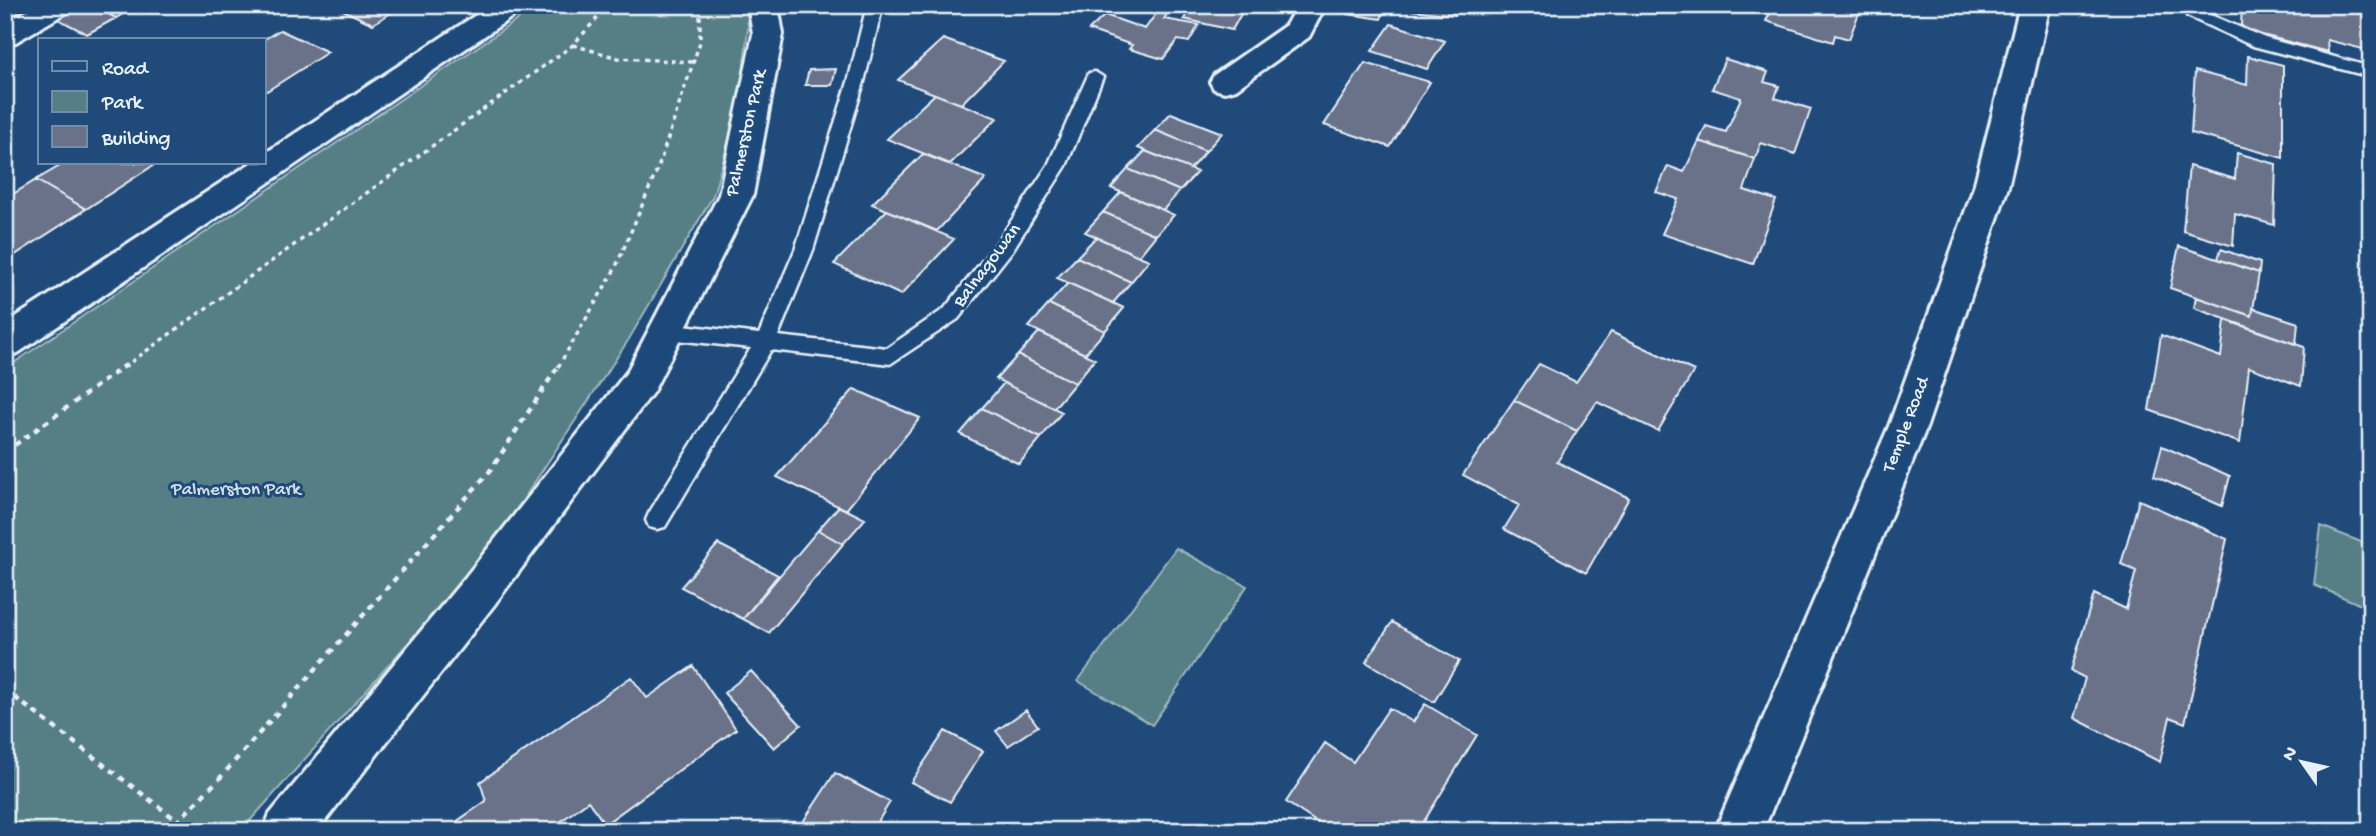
<svg xmlns="http://www.w3.org/2000/svg" width="2376" height="836" viewBox="0 0 2376 836" font-family="'Gochi Hand',sans-serif">
  <rect width="100%" height="100%" fill="#1f4a7a"/>
  <filter id="ink" filterUnits="userSpaceOnUse"><feTurbulence type="fractalNoise" baseFrequency=".0143" numOctaves="2"/><feDisplacementMap in="SourceGraphic" scale="14" xChannelSelector="R" yChannelSelector="G"/><feConvolveMatrix kernelMatrix="1 2 1 2 8 2 1 2 1" color-interpolation-filters="sRGB"/></filter>
  <g filter="url(#ink)">
    <path fill="#567e85" stroke="#9fb8be" stroke-width="2" d="M539,5H747L748,29L740,100L713,196L629,339L488,553L241,831H5V369Z
      M2321,526L2371,546V609L2314,585Z
      M1176,548L1247,586L1152,725L1078,681Z"/>
    <path fill="#6a728a" stroke="#e8f1f8" stroke-width="2" d="M5,5H44L5,26Z
      M76,5H91L116,18L87,34L54,17Z
      M91,5H138L116,18Z
      M332,5H403L373,24Z
      M1192,5H1246L1232,30L1184,19Z
      M1350,5H1369L1385,8L1381,19L1347,14Z
      M1402,5H1456L1455,15L1402,9Z
      M1774,5H1833L1859,13L1849,39L1835,35L1833,42L1766,21Z
      M2242,5H2371V51L2327,40L2328,52L2247,31L2241,25Z
      M1157,12L1167,14L1164,19L1199,25L1189,42L1178,40L1163,59L1129,49L1132,45L1089,30L1105,15L1145,29Z
      M1391,24L1445,41L1427,69L1372,51Z
      M280,30L328,52L267,91L264,90L263,40Z
      M943,39L1004,61L961,104L898,80Z
      M2248,56L2283,65V158L2191,133L2195,71L2247,85Z
      M1725,59L1768,72L1764,82L1779,86L1775,98L1811,109L1795,154L1761,143L1755,159L1699,141L1706,126L1726,132L1741,98L1712,89Z
      M1365,63L1430,82L1390,147L1324,125Z
      M836,69L832,85H805L809,70Z
      M935,94L997,118L950,164L887,139Z
      M1171,113L1222,133L1206,151L1155,130Z
      M1155,130L1206,151L1190,169L1138,148Z
      M1699,141L1755,159L1744,190L1776,200L1753,264L1662,234L1678,199L1656,192L1668,166L1684,172Z
      M1145,151L1190,169L1197,172L1180,191L1128,169Z
      M2237,153L2276,164L2274,225L2235,214L2233,246L2183,231L2189,166L2235,179Z
      M923,154L986,179L937,231L872,204Z
      M65,163H157L86,209L36,180Z
      M1128,169L1180,191L1163,210L1111,188Z
      M36,180L86,209L15,255L5,249V199Z
      M1121,192L1163,210L1174,215L1156,235L1103,212Z
      M887,210L954,239L901,295L834,264Z
      M1103,212L1156,235L1139,256L1085,232Z
      M1096,237L1139,256L1149,260L1131,282L1077,257Z
      M2179,246L2259,273L2252,316L2170,288Z
      M2221,249L2260,263L2259,273L2218,259Z
      M1077,257L1131,282L1113,303L1057,278Z
      M1068,283L1113,303L1124,308L1105,331L1049,304Z
      M2196,297L2252,316L2253,308L2298,323L2296,344L2194,308Z
      M1049,304L1105,331L1085,354L1029,327Z
      M2225,320L2304,347L2301,386L2249,367L2240,443L2149,410L2161,335L2221,357Z
      M1039,332L1095,359L1075,383L1018,355Z
      M1611,332L1694,371L1658,431L1597,402L1577,431L1514,400L1539,364L1576,382Z
      M1018,355L1075,383L1054,408L996,379Z
      M1004,383L1062,412L1041,438L982,408Z
      M854,389L920,418L846,510L777,477Z
      M1514,400L1577,431L1557,462L1629,498L1586,573L1504,529L1519,505L1463,475Z
      M982,408L1041,438L1019,464L960,434Z
      M2162,446L2230,476L2222,506L2154,476Z
      M2139,500L2227,539L2185,723L2170,717L2160,762L2074,718L2085,678L2071,671L2094,594L2126,609L2136,571L2121,564Z
      M839,506L865,519L843,544L818,530Z
      M818,530L843,544L769,633L743,619Z
      M718,544L778,575L743,619L681,587Z
      M1392,622L1459,661L1434,702L1366,662Z
      M693,666L736,729L605,824L588,801L548,831H443L486,801L480,782L631,677L647,698Z
      M751,671L801,725L774,748L724,693Z
      M1425,704L1477,735L1418,831H1330L1286,802L1325,743L1353,762L1389,708L1413,722Z
      M1026,710L1038,726L1008,746L996,731Z
      M945,731L983,751L950,802L911,782Z
      M835,773L890,802L872,831H797Z"/>
    <g fill="none" stroke-linecap="round" stroke-linejoin="round">
      <defs>
        <path id="service" d="M867,5H883L864,82L813,250L778,336L887,348L944,309L998,241L1048,165L1089,73L1095,72L1103,77L1066,166L1012,251L958,319L890,364L771,350L665,527L657,529L649,527L646,520L649,513L751,348L666,339L659,336L656,331L659,326L666,323L759,334L795,250L848,82Z
          M2185,5H2201V11L2265,38L2371,67V77L2253,46L2187,16Z"/>
        <path id="minor" d="M37,5H73L69,11L16,42L5,44V23Z
          M491,5H525L521,11L18,353L5,357V324L251,163H264V154Z
          M748,5H778L783,34L753,195L653,392L494,605L317,831H263L270,814L464,579L627,372L719,195L753,34Z
          M1297,5H1326L1309,37L1236,89L1225,92L1214,89L1210,82L1214,75L1286,25Z
          M2020,5H2050L2008,187L1927,426L1763,831H1715L1889,426L1974,187Z"/>
      </defs>
      <use href="#service" stroke="#e8f1f8" stroke-width="5"/>
      <use href="#minor" stroke="#e8f1f8" stroke-width="6"/>
      <path stroke="#e8f1f8" stroke-width="3.5" stroke-dasharray="4.5 4.5" stroke-linecap="butt" d="M573,45L618,58L694,62
        M124,367L573,45L609,5
        M558,367L615,269L658,168L700,42V5"/>
      <path stroke="#e8f1f8" stroke-width="4.5" stroke-dasharray="6 6" stroke-linecap="butt" d="M5,452L126,365
        M5,690L191,831
        M168,831L219,779L490,471L559,365"/>
      <use href="#service" fill="#1f4a7a" fill-rule="evenodd"/>
      <use href="#minor" fill="#1f4a7a" fill-rule="evenodd"/>
    </g>
  </g>
  <g text-anchor="middle" dominant-baseline="central" stroke-width="6" stroke-linejoin="round" paint-order="stroke">
    <g font-size="19" fill="#e8f1f8" stroke="#1f4a7a">
      <text transform="translate(747 133) rotate(-77)">Palmerston Park</text>
      <text transform="translate(988 266) rotate(-53)">Balnagowan</text>
      <text transform="translate(1907 425) rotate(-69)">Temple Road</text>
    </g>
    <g font-size="19" fill="#d2e0e7" stroke="#1f4a7a">
      <text x="236" y="490">Palmerston Park</text>
    </g>
  </g>
  <rect width="2376" height="836" fill="none" stroke="#1f4a7a" stroke-width="28"/>
  <rect x="14" y="14" width="2348" height="808" fill="none" stroke="#e8f1f8" stroke-width="2.5" filter="url(#ink)"/>
  <rect x="38" y="38" width="228" height="126" fill="#1f4a7a" stroke="#6f8dac" stroke-width="2"/>
  <rect x="52" y="61" width="35" height="10" fill="#1f4a7a" stroke="#6f8dac" stroke-width="2"/>
  <text x="102" y="74" font-size="21" fill="#e8f1f8">Road</text>
  <rect x="52" y="91" width="35" height="21" fill="#567e85" stroke="#6f8dac" stroke-width="2"/>
  <text x="102" y="108" font-size="21" fill="#e8f1f8">Park</text>
  <rect x="52" y="126" width="35" height="21" fill="#6a728a" stroke="#6f8dac" stroke-width="2"/>
  <text x="102" y="144" font-size="21" fill="#e8f1f8">Building</text>
  <g transform="translate(2302 762) rotate(304)" stroke="#1f4a7a" stroke-width="5" paint-order="stroke">
  <path d="M0-5L12 26L0 18L-12 26Z" fill="#e8f1f8"/>
  <text y="-10" font-size="19" font-weight="bold" text-anchor="middle" fill="#e8f1f8">N</text>
  </g>
</svg>
